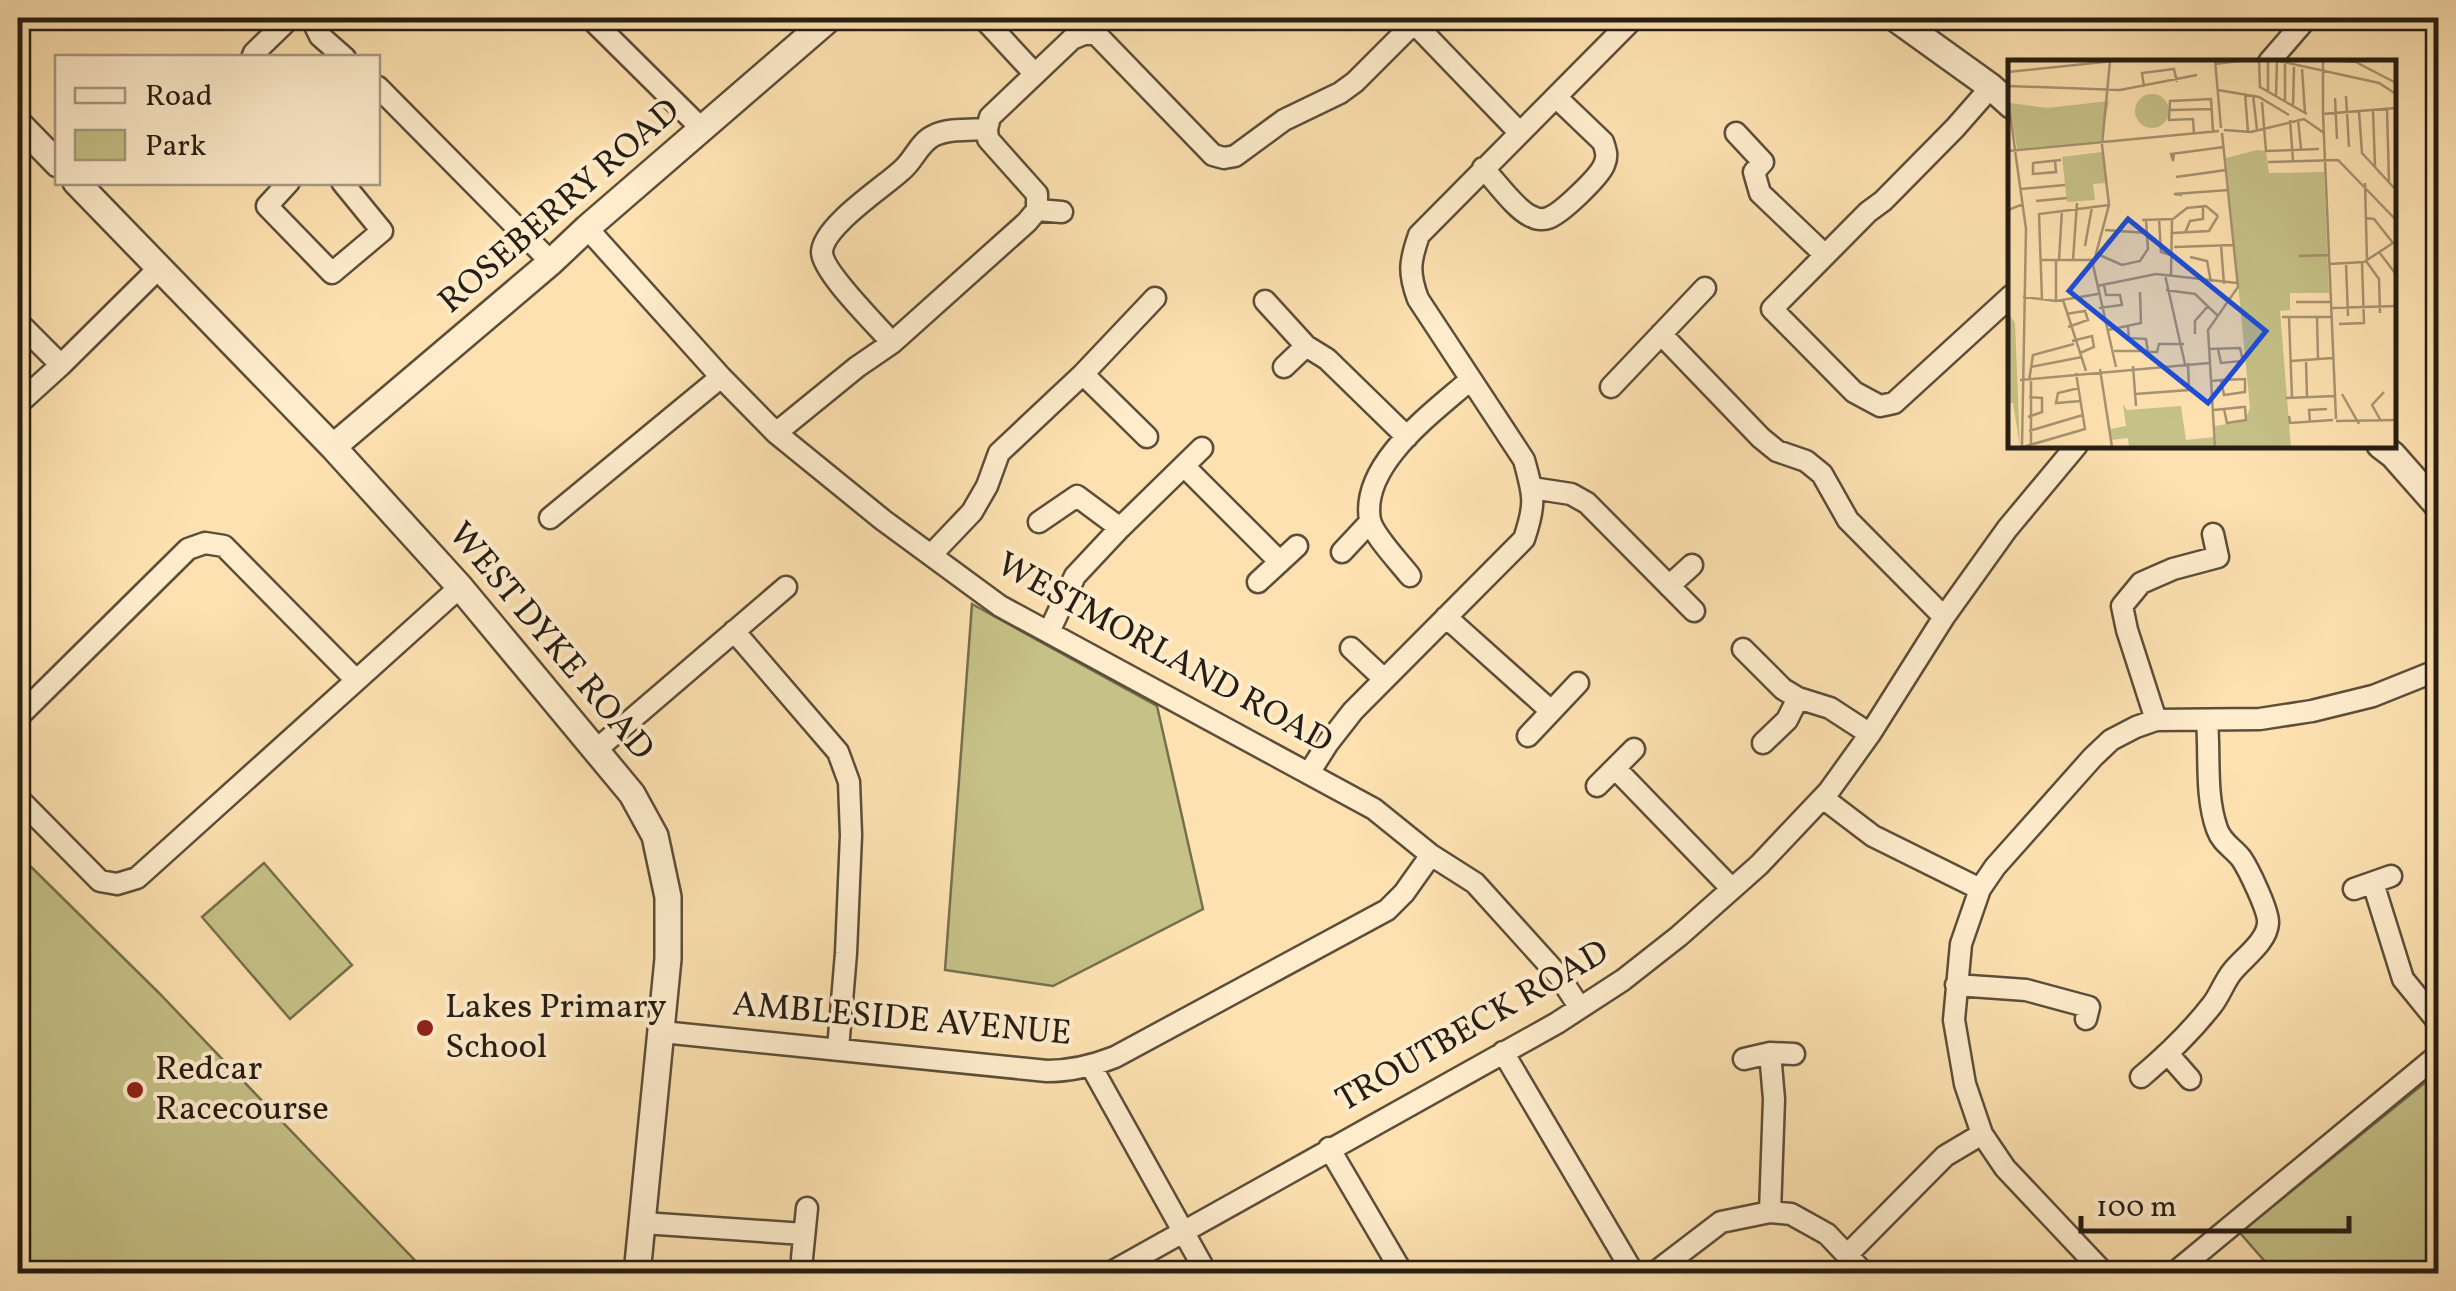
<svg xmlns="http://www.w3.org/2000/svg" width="2456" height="1291" viewBox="0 0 2456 1291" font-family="Vollkorn,serif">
  <rect width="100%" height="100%" fill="#fde1b0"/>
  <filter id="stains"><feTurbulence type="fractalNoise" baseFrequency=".002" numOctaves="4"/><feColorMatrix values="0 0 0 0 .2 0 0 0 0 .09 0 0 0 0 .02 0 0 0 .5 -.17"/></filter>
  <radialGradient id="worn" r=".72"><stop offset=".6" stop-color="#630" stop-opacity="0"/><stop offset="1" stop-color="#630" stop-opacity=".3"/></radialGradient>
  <path fill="#c5c187" stroke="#766f4d" stroke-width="2.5" d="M972,604L1157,706L1203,909L1053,986L945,970Z
    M18,854L159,993L427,1273H18Z
    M264,863L352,965L290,1019L202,917Z
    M2438,1072V1273H2275L2240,1233Z"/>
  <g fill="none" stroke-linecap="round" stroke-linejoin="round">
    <defs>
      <path id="minor" d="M311,18L320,36L345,58
        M590,18L703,130
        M983,18L1034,73
        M252,58L254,53L290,18
        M2269,62L2307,18
        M378,87L551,262
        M1991,87L1955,128L1883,201L1868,212L1772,309L1854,392L1880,406L1894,403L2011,296
        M1736,133L1763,162L1754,172L1760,193L1824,254
        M1483,168C1495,180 1517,212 1533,217C1536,219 1544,220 1548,218C1561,214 1599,177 1604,165C1608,156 1606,151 1603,142L1556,97
        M289,182L267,206L332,273L382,231L342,182
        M1037,210L1062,212
        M587,228L721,377L776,433L883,520L1000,606L1374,809L1431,855L1475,883L1559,976L1580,1008
        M1265,301L1306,346L1327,359L1407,437
        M18,322L61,365
        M1661,334L1761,438L1777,451L1806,461L1822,474L1848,520L1944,617
        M892,343C877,325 822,272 822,252C823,226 884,187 902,170C914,160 919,143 933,136C948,128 971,130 987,129
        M1284,367L1306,346
        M1083,374L1147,437
        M1611,387L1705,288
        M18,404L61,365L160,267
        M776,433L857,367L892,343L1027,222L1037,210V194L988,139L987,129L990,117L1072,39L1084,34H1096L1213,155L1224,158L1235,156L1284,120L1340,93L1355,82L1414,23L1519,132
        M1185,467L1280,562
        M1532,488L1571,494L1587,503L1694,611
        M550,518L721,377
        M1039,522L1077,496L1120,528
        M1342,552L1370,522
        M932,554L972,512L987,486L999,453L1083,374L1155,298
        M1410,576C1400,563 1373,535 1370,520C1360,464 1434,412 1470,380
        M1258,582L1297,546
        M1669,586L1692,565
        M1446,617L1551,711
        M734,631L838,752L849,782L851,835L846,953L838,1049
        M1049,632L1075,576L1120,528L1202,448
        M1351,648L1384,679
        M1743,649L1783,689L1798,698L1830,708L1870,734
        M18,717L188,549L205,543L224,546L356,680
        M2156,720L2127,630L2122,606L2141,583L2173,569L2218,557L2213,534
        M1528,736L1578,683
        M1763,743L1787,720L1798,698
        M597,749L786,587
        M1615,768L1732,889
        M1309,773L1328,743L1353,711L1524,539C1536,504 1534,496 1524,460L1418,299C1408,272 1410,261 1419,235L1634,18
        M1597,786L1634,749
        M18,798L100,881L117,884L137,878L460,587
        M1823,798L1873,836L1980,889
        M2373,883L2403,979L2438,1022
        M2354,889L2391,876
        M1956,985L2026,990L2089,1007L2086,1019
        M662,1032L1047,1071C1072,1071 1092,1066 1115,1057L1387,910L1404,893L1431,855
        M1503,1052L1634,1274
        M1770,1053L1774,1099L1770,1212
        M2168,1054L2190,1079
        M1744,1059L1770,1053L1794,1054
        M1091,1066L1207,1274
        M2141,1077C2167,1055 2191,1032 2212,1005C2220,995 2224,982 2232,972C2243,958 2267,942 2268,923C2269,911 2248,868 2241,858C2232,847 2222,843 2217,829C2205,795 2210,756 2207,721
        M1329,1148L1403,1274
        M643,1223L804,1234
        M1848,1254L1945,1156L1982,1134
        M802,1258L807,1208
        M1108,1274L1557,1023L1623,980L1679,936L1759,865L1829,791L1870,734L1944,617L2007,529L2077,445
        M1653,1274L1721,1222L1770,1212L1791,1214L1827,1234L1865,1274
        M2105,1274L2005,1168L1982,1134L1965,1084L1954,1020L1961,944L1980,889L1995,867L2093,757L2111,740L2136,727L2156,720L2260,719L2312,711L2373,696L2438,670
        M2173,1274L2438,1055"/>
      <path id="tertiary" d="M1895,18L1991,87L2011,105
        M18,123L58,164
        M76,182L333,447L460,587L632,794L655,836L668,897V959L637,1274
        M2380,445L2393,455L2438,506
        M333,447L551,262L587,228L830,18"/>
    </defs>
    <use href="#minor" stroke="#5c4e3a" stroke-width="25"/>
    <use href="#tertiary" stroke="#5c4e3a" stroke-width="30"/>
    <use href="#minor" stroke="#feeccc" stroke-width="20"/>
    <use href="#tertiary" stroke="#feeccc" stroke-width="25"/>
  </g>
  <g fill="#8f2418" stroke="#feeccc" stroke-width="4">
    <circle cx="425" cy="1028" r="10"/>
    <circle cx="135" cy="1090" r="10"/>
  </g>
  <g text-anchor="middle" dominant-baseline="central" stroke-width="8" stroke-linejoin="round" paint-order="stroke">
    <g font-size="35" fill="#261d13" stroke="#feeccc">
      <text transform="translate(560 207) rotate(-41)">ROSEBERRY ROAD</text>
      <text transform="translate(550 642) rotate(50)">WEST DYKE ROAD</text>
      <text transform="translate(1164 654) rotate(29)">WESTMORLAND ROAD</text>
      <text transform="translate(902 1020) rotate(5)">AMBLESIDE AVENUE</text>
      <text transform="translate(1473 1027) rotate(-30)">TROUTBECK ROAD</text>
    </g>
    <g font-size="35" fill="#261d13" stroke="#feeccc" text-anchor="start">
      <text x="445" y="1008">Lakes Primary<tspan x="445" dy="40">School</tspan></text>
      <text x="155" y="1070">Redcar<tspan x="155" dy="40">Racecourse</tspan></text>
    </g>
  </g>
  <g transform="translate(2008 60)">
    <rect width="388" height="388" fill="#fde1b0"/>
    <path d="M127 51a17 17 0 1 1 34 0a17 17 0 1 1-34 0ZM101,41L93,81L9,89L2,43L39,48ZM249,90L258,91L261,113L316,112L321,233H282V250L272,251L283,387H208L207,366L237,361L242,348L218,98ZM94,92L98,123L85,124L87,140L59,142L54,97ZM0,253L7,263L12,387L5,343L0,344ZM115,344L119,350L173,346L178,380L207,377L205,387H121L120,378L103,380L102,369L118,366Z" fill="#c5c187"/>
    <path fill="none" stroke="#a79371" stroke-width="2.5" d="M207,0L213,68M251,0L252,27L299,54M260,0V32M267,0L371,23L388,34M316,0L348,2M344,0L388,23M102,1L94,85L101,145L85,205L108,307M207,4L239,0M294,9L297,53M0,12L115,0M0,26L112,30L189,15M136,27L134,13L166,9L169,22M210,30L251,37L281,55M237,33L240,72M245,35L249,70M0,36L7,90M268,36L269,1M338,36L341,87M327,38L329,79M277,41V4M254,42L258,91L311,89M285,46L286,7M379,49L381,122M162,50L204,49M365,50L367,106M351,51L354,93L388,130M315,54V0M290,59L293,89M282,60L285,101M216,70L243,72L296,59L316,73M186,73L185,59L161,60L162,41L203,39L205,71M7,90L18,169L14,387M0,91L211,71M166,94L165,101L163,94L216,87M47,100L48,112L25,114V103L53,100M260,102L330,100L388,160M168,117L218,110M357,123L359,201M13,129L57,125M174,135L166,134L221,130M28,141L59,138M357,158L366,159L385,183M151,159L153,192L166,196M134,160L165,159L179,148L198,146L210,156M97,170L139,173M165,173L201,171L210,156M177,173L182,161L195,159V146M213,185L216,224M77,186L84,147M166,187L226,185M371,192L387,213L388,227M87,193L114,205L132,201L140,189L138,160M291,196L321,195M182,197L199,201L203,222M34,200H85M51,200L54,150M65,200L69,143M358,201L371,219L372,253M338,203L340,256M321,204L356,202L388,181M157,215L177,304M163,216L164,159M89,226L148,214L229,223M0,227V150L15,144M158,230L187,234L209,255M15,237L48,241L90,234M34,240L31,154L101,145M55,240L78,311M48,241V200M288,242H323M91,248L114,245L112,235H98L96,225M323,248L388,246M58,254L77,251L80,260L60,267M274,257H323M281,257L284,338M309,257L310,299M331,264L356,263L354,203M120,267L121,278L138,279L140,292H149L151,284H176M100,270L133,263L132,232M187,274V261L200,246M64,281L84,276L86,287L72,293M200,289L232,288L235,301L213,303L210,289M106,291H139M298,300L299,337M283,301L325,298M125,306L128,346M23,307L74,297M92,309L104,387M12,320L201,303M21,321L25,295L66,284M203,321L213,320L216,335L237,332V319L213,320M71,328L50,333L48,343L73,341M127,334L181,330L180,303M334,334L351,364M278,338L327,336M205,350L216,349L235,347H237L238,360L219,363L216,349M281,356L282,363L325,360M20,357L34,352V338L21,337M328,359L315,54L388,48M328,361L388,360M373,361L364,345L376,332M302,362L301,350L319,349M21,371L75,355M23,385V321M15,387L77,369L68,313M207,387L200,270L230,227L214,73"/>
    <path fill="#1d4ed8" fill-opacity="0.15" stroke="#1d4ed8" stroke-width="5" d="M120,159L258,271L200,343L61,231Z"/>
    <rect width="388" height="388" fill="none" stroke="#261d13" stroke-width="5"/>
  </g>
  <rect width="2456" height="1291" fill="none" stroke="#fde1b0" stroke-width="60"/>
  <rect x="20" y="20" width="2416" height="1251" fill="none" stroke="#261d13" stroke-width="5"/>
  <rect x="30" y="30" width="2396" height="1231" fill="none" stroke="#261d13" stroke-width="2.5"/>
  <rect x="55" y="55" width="325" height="130" fill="#feeccc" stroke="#a89982" stroke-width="2.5"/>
  <rect x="75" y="88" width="50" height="15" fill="#feeccc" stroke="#a89982" stroke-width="2.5"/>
  <text x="145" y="105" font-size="30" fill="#261d13">Road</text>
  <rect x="75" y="130" width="50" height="30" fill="#c5c187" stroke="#a89982" stroke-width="2.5"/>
  <text x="145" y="155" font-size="30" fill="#261d13">Park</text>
  <path d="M2081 1216v15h268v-15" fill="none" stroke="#261d13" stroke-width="5"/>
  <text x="2096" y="1216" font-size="30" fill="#261d13" stroke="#feeccc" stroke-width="8" paint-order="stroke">100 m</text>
  <rect width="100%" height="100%" filter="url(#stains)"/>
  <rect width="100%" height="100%" fill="url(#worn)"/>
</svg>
